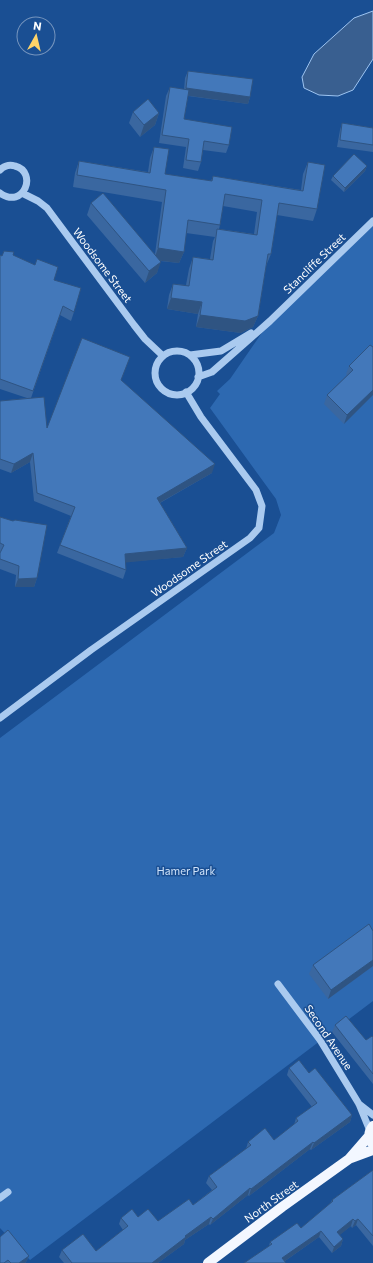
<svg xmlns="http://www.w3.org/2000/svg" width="373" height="1263" viewBox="0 0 373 1263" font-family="Commissioner,sans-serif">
  <rect width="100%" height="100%" fill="#1a4f93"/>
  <path fill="#2d69b1" d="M373,223V1001L30,1260L0,1228V738L274,533L281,515L276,499L210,408L220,394L217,391L230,379L270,321Z"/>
  <path fill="#395f90" stroke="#9dc4f1" d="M373,11V59L353,90L338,96L319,95L304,88L302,77L314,54L354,18Z"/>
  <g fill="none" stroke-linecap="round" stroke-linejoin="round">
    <path stroke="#aacaef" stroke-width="7" d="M0,170C4,166 9,164 15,166C38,172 24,210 0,193
      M22,193L38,201L47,208L134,325L145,339L163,356
      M155 373a22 22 0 1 1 44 0a22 22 0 1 1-44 0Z
      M190,355L221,351L251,333
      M198,377L212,372L270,321L373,221
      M0,718L91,650L250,538L259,528L262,506L256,490L201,417L186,392
      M278,984L320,1040L359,1104L370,1131
      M359,1104L373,1115
      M0,1198L8,1192"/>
    <path stroke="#f3f7ff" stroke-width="10" d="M371,1142C368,1136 369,1131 373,1126
      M351,1158L373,1150
      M208,1263L282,1207L349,1159L369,1136"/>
  </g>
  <path fill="#3a67a0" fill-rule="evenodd" d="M188,71L250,97L248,104L188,96L184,119L229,145L226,153L203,150L201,162L198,171L183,168L186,147L159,143L166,96L170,87L184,90L185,78Z
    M133,112L159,113L155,125L140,137L129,123Z
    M342,123L373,128V152L337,147L340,130Z
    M154,147L165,174L211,181L213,176L301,190L303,174L308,162L317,209L313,221L277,215L271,254L266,266L258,316L253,327L241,333L196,327L198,314L167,309L169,295L173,284L186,285L189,269L193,257L210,259L213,241L215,237L186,233L184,252L179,263L160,261L157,273L145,283L87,215L91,203L155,254L162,202L73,187L75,173L79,161L148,172L150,158ZM223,206L257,212L254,234L219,229L220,225Z
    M367,166L365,171L344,192L331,180L333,176Z
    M0,255L2,256L13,255L54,280L74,312L71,321L60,315L31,398L47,428L121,380L212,473L160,503L187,548L183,557L125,562L126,570L123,579L57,553L71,516L34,501L30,462L11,473L0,469V401L27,398L0,389Z
    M373,347L344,424L324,404L327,395L347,375L346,374L349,366Z
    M0,517L37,578L34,587H15L16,575L0,569Z
    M373,931V966L328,999L309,974L313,965Z
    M335,1025L366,1040L373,1037V1084L332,1032Z
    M289,1068L309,1073L352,1115L350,1122L311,1150L310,1149L249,1196L248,1195L210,1225L209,1224L185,1240L184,1244L158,1263H64L59,1257L62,1250L96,1251L123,1230L119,1224L121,1218L138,1217L158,1221L193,1205L212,1190L206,1183L209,1176L246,1149L248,1142L274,1140L294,1125L296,1118L312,1107L287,1075Z
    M373,1170V1246L356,1225L352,1228L351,1226L339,1235L343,1239L341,1246L332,1253L319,1237L285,1261L269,1246L270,1242L301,1228L330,1204L332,1200Z
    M0,1237L29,1256L26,1262L25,1263H0Z"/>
  <path fill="#2f5482" d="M186,88L250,97L248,104L183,95Z
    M159,113L155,125L140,137L144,125Z
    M367,166L365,171L344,192L345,188Z
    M158,248L184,252L179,263L154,260Z
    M161,262L157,273L145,283L149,271Z
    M171,298L202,302L198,314L167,309Z
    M200,315L258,316L253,327L241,333L196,327Z
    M373,390V395L344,424L347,415Z
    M33,453L30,462L11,473L14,464Z
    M215,464L212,473L154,506L157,498Z
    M187,548L183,557L121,563L125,554Z
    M37,578L34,587H15L18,579Z
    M373,960V966L328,999L331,990Z
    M352,1115L350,1122L311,1150L314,1143Z
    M313,1142L310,1149L249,1196L251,1189Z
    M250,1188L248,1195L210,1225L213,1219Z
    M211,1217L209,1224L185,1240L184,1244L158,1263H152L185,1236Z
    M353,1219L351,1226L335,1239L337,1232Z
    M358,1219L356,1225L352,1228L355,1221Z
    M321,1231L319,1237L282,1263V1258Z
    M343,1239L341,1246L332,1253L334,1247Z
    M29,1256L26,1262L25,1263H19Z"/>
  <path fill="#4378ba" stroke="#2f5482" d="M188,71L253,79L250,97L186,88Z
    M170,87L189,90L184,119L232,127L229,145L204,141L201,162L186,160L189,139L162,135Z
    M148,99L159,113L144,125L133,112Z
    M342,123L373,128V145L340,140Z
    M154,147L169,149L165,174L212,181L213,176L303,191L308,162L325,165L317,209L279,203L271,254H268L258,316L245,321L200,315L202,302L171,298L173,284L189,286L193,257L213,260L217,229L257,235L262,200L225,194L220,225L188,220L184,252L158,248L166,190L77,175L79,161L150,173Z
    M354,154L367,166L345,188L333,176Z
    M103,193L161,262L149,271L91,203Z
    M4,251L14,252L13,255L35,265L37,259L58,267L54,280L81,288L74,312L63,306L33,391L0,379V255L2,256Z
    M82,338L130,357L121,380L215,464L157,498L187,548L125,554L126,570L60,545L75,507L37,493L33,453L14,464L0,459V401L44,397L47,428Z
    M370,345L373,347V390L347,415L327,395L353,370L349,366Z
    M0,517L13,521L15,520L47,525L37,578L18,579L19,566L0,559V553L4,545L0,543Z
    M369,924L373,931V960L331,990L313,965Z
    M346,1016L366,1040L372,1036L373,1037V1074L335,1025Z
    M299,1060L309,1073L315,1068L352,1115L314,1143L313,1142L251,1189L250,1188L213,1219L211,1217L185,1236L186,1237L152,1263H72L62,1250L83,1234L96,1251L128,1226L121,1218L132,1209L138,1217L148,1209L158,1221L189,1199L193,1205L217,1187L209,1176L251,1145L248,1142L265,1128L274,1140L298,1121L296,1118L317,1103L289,1068Z
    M373,1170V1236L358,1219L355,1221L353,1219L337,1232L343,1239L334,1247L321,1231L282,1258L286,1263H244L272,1244L270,1242L297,1223L301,1228L333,1201L332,1200Z
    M8,1230L29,1256L19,1263H11L8,1260L4,1263H0V1237Z"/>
  <g text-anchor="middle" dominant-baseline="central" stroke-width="3" stroke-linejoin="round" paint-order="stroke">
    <g font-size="11" fill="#fff" stroke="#1a4f93">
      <text transform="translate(314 263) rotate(-44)">Stancliffe Street</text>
      <text transform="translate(103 265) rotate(53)">Woodsome Street</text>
      <text transform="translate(189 568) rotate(-35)">Woodsome Street</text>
      <text transform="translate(329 1037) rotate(56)">Second Avenue</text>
      <text transform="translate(271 1201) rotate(-36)">North Street</text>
    </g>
    <g font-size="11" fill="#d1e4fb" stroke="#1a4f93">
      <text x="186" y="870">Hamer Park</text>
    </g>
  </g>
  <g transform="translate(36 36) rotate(8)"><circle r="19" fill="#1a4f93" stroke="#7695be"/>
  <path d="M0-3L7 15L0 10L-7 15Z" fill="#ffd469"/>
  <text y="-6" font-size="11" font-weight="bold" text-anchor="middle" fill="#ffffff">N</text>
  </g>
</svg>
